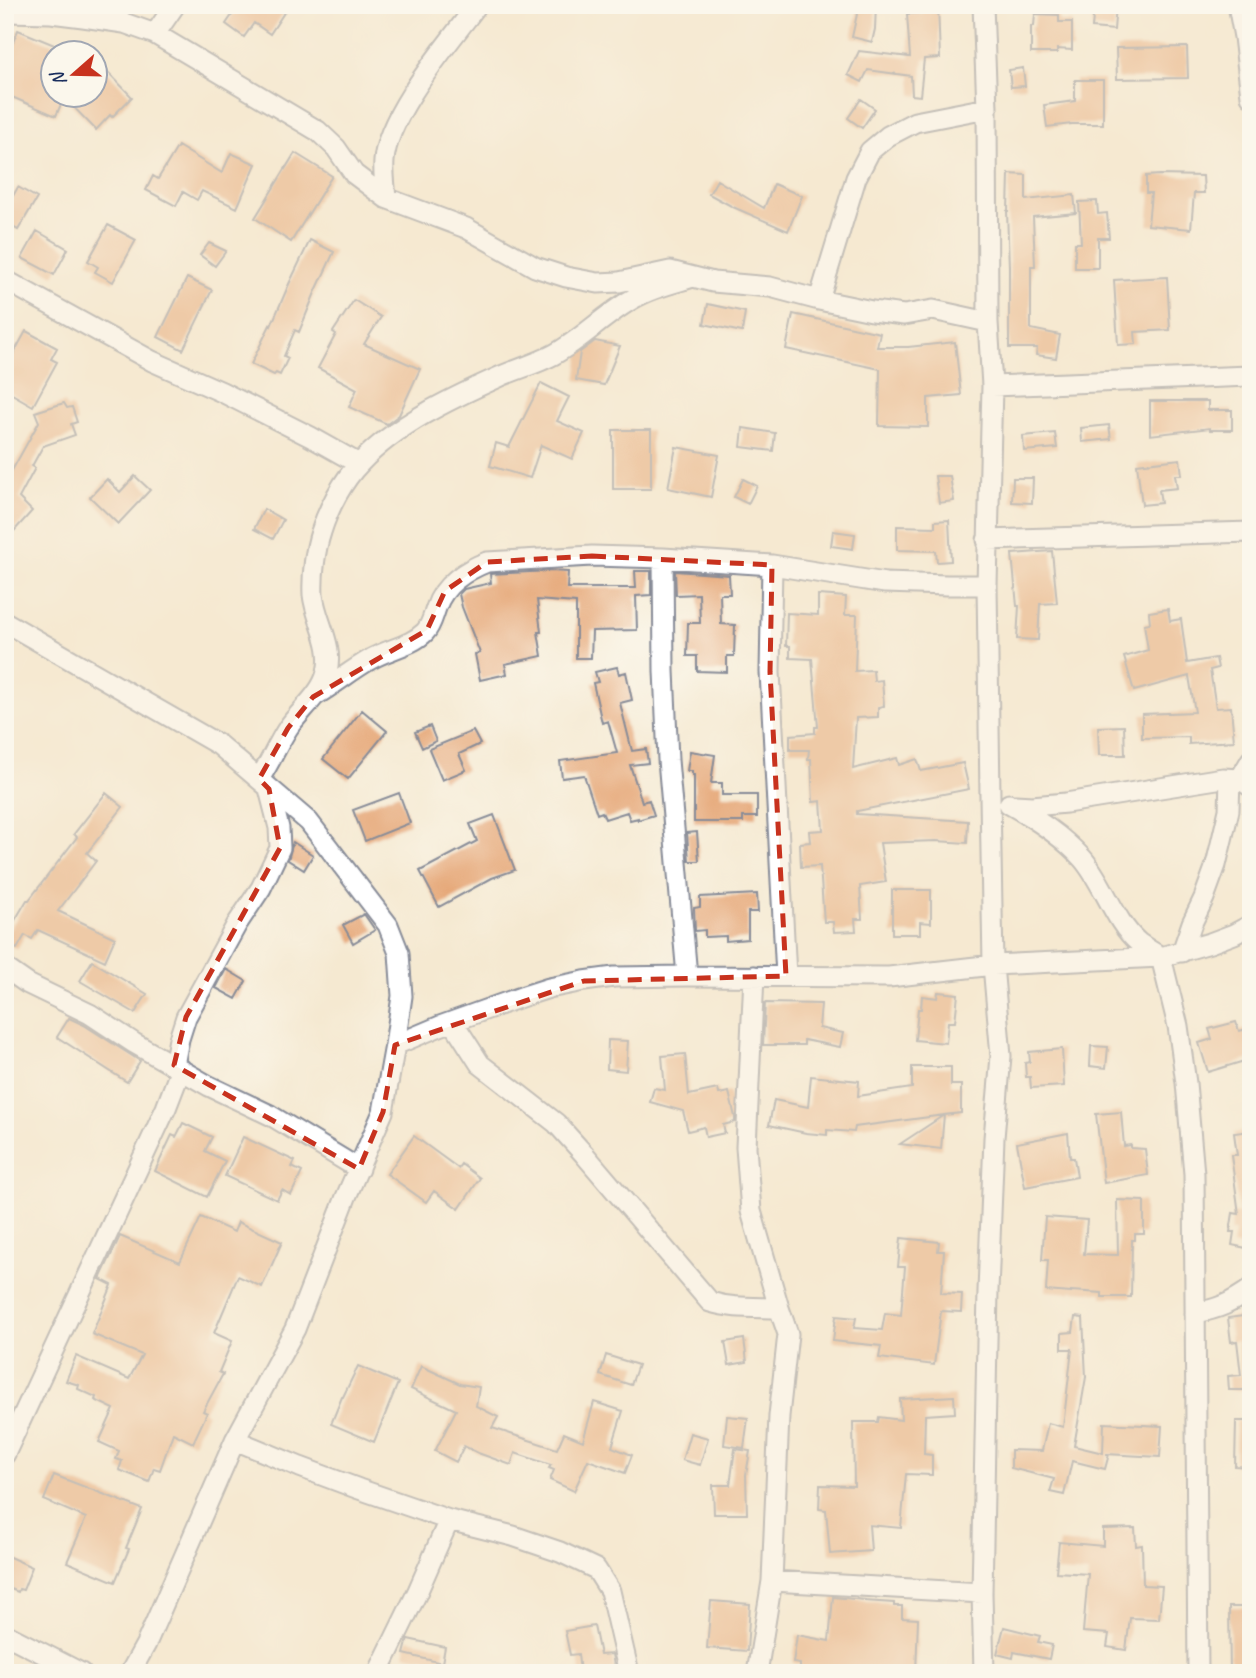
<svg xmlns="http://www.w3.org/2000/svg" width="1256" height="1678" viewBox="0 0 1256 1678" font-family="Caveat,sans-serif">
  <rect width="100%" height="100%" fill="#fbf7ec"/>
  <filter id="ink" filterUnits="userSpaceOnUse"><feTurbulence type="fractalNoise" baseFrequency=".0143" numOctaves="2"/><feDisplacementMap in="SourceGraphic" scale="14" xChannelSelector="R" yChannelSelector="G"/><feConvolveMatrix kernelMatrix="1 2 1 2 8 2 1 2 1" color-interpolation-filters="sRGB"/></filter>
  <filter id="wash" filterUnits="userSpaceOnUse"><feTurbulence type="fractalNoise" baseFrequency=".00686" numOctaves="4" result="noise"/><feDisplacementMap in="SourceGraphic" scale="28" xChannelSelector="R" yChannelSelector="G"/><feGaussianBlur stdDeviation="1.57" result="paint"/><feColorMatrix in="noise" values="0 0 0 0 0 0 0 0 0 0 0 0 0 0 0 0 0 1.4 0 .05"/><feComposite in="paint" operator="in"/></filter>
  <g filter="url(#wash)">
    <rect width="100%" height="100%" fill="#f5e9d1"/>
    <g id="blocks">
      <path fill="#e5a473" d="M239,5H289L270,34L254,23L244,37L226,24Z
        M859,5H876L875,29L872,42L852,37Z
        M921,5H938L940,58L924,59L920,96L912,95L911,76L868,70L862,82L848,75L859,51L910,57L907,14L922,13Z
        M1094,5H1116L1114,30L1092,28Z
        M1035,14L1059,15V22H1072V50L1057,49V53H1031V26H1034Z
        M18,30L57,46L55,52H52V58L45,76L52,79V94H94V82L106,70L132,97L112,117L110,115L96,130L64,97L56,116L5,94V61Z
        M1187,47L1188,78L1117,79L1116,48Z
        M1023,68L1025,86L1011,87L1009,70Z
        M1075,80H1103V124H1072L1047,127L1044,105L1075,101Z
        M861,99L875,109L862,128L848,118Z
        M178,146L222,173L231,153L256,164L237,208L202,191L197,200L183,192L176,206L146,190L153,176L158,179Z
        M295,153L332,176L291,242L255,218Z
        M1009,174L1026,175V200L1074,195L1076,213L1033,217L1035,266H1031V329L1060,335L1056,358L1036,355L1037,348H1009V267L1007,211H1008Z
        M1160,175L1203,176L1204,193H1194L1191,229L1148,225L1151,193H1146V176Z
        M717,180L764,208L774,184L802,196L788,231L733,207L709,194Z
        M18,187L37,198L18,230L5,222V210Z
        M1097,201L1098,214L1107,213L1109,238H1098V268H1075V243H1081L1079,202Z
        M108,225L136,240L113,282L95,272L98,267L88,261Z
        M37,231L68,249L54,275L22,258Z
        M310,240L334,252L314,295L299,332L295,330L284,356L288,358L280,375L276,373L274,375L251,364L270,325L271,326L289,284Z
        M209,243L226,251L215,266L200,255Z
        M1167,277L1170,330L1135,332L1136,344L1118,345L1114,280Z
        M187,278L212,290L183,350L158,337Z
        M354,300L381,317L364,344L420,369L399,415L387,424L349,407L357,389L318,368L336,334L333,332Z
        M708,304L745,312L742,332L704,324Z
        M793,314L880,333L877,347H908L955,342L961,395L928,398V427L879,426L880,369L786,349Z
        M26,331L57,348L51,359L57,362L33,406L5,390V369Z
        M595,341L620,346L604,385L576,380L580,352Z
        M541,383L569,397L557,421L584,433L572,459L541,445L530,478L490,466L496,443L509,447Z
        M1150,401H1208V410H1232V430H1210V428L1150,435Z
        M64,403L67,408L72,407L77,422L71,424L75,435L43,446L32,466L35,468L19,498L32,511L14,531L5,523V483L39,422L35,412Z
        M1109,425L1111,439L1082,442L1081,428Z
        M743,428L775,433L773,451L741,447Z
        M613,430H651V489H613Z
        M1055,433L1057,448L1024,451L1023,436Z
        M676,447L719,455L711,497L668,488Z
        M1180,459L1182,475H1175L1177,488L1159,490L1161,503L1142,505L1137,464Z
        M135,476L150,490L118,524L90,497L107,479L120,492Z
        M935,476H950L954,501L939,503Z
        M1013,478H1033L1032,503L1012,502Z
        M743,479L757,486L748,504L734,497Z
        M264,509L283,520L273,539L254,529Z
        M949,520L951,561L937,562L936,551L897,550V526L935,527V521Z
        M833,531L855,534L853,549L831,546Z
        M1052,551L1057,603L1040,604L1038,640L1017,639L1019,606H1017L1012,554Z
        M550,571L568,572L567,588H636L635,571H651V595L636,596L637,630L592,631L591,658H576V603L537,600L541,632H538L542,656L505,664L507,674L480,680L475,654L480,653L462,607L459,594L464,589L491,583L490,574Z
        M675,571L729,575L730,594H720L721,624L735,625L734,656H727V672L697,671V656H687L688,623H700L699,594L676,595Z
        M818,595L846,597L845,615H857L855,671L873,670L874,681L882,680L884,706L878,707V717L856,718L853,769L897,758L899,765L917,759L921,771L963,763L969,789L857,811V814L968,821L967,843L936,841L880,843L886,882L860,886L862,919H855L856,931L834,932L833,922H824L820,866L801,867L800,843L810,842L809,831L823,830L821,801L813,802L811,759H808L809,750H790V735L815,733V727H818L812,659L790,658V646H786L787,613L818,615Z
        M1168,609L1170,621L1181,619L1187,663L1216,658L1218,668L1210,670L1216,708L1231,707L1234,741L1189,744V737L1142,738V714L1195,712L1189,676L1134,691L1124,657L1148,650L1144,624L1150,623L1149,612Z
        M617,667L619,674L626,672L632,700L620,703L632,751L646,749L648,763L630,765L642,802L649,800L654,815L638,820V818L630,820L627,812L605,819L602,812L597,814L584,775L562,778L560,761L617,753L608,721L602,723L593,683L598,682L595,672Z
        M362,710L387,731L348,779L323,759Z
        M430,726L436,741L422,748L415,732Z
        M1124,726L1125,755H1099L1098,727Z
        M473,731L480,744L459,754L466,770L442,780L429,749Z
        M690,751L715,755L711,783H722V795H757V817H743V822H694V775H692V771H687Z
        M106,793L123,807L87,853L96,861L58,911L115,938L105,961L38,930L32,939L25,935L17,949L5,942V937L27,900H29L77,837L74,834Z
        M399,793L410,823L365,841L353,810Z
        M494,815L515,870L492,878L439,907L420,871L477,841L470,824Z
        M697,832L699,861H689L687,833Z
        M293,842L313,855L304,870L288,860Z
        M892,890H931V923L920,922V934H892Z
        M757,894L758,912H748V939L726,941V936L705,937V930L695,931L694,908L700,907V897Z
        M364,914L375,930L353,943L343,925Z
        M92,961L147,994L135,1013L80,981Z
        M226,969L246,981L236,999L216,988Z
        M938,992L958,994L955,1022H948L946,1043L915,1040L918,1009H921L922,996L937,998Z
        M765,1003L821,1004L819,1028L843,1033L840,1047L804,1040V1045H763Z
        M69,1018L84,1025L140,1061L127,1082L57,1037Z
        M1236,1022L1239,1031L1251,1028V1059L1208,1072L1199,1043L1212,1039L1209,1029Z
        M608,1040L628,1041L626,1071L607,1069Z
        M1091,1046L1108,1047L1106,1068L1090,1066Z
        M1062,1049L1064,1086L1031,1088L1030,1077H1026L1025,1063L1030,1062L1029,1052Z
        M685,1054L689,1095L718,1089L719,1094L729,1092L735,1117V1122L723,1125L725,1133L706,1137L704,1127L688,1131L683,1111L650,1102L654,1088L665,1090L662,1056Z
        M912,1067H951V1085H961V1113L944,1115L941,1149L900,1144L944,1115L855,1127L854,1132L827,1130V1135L806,1133L769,1125L774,1100L808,1107L811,1076L859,1081L858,1096L912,1088Z
        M1121,1112L1124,1146L1131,1145V1148L1145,1149L1148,1175L1104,1183L1096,1114Z
        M183,1123L212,1137L205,1151L225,1161L207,1197L155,1171L172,1135L176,1137Z
        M1251,1131V1244L1247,1243L1246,1248L1232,1245L1234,1232H1230L1233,1213L1239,1214L1231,1155H1237L1234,1133Z
        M1068,1133L1070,1158H1074L1077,1177L1025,1187L1017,1143Z
        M414,1136L458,1168L461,1164L480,1178L459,1209L434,1191L426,1202L387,1174Z
        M243,1137L295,1161L292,1167L302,1172L291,1195L282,1190L277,1200L225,1176Z
        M1117,1200L1144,1201V1234H1135V1240H1132L1131,1297H1102V1293L1071,1291V1293L1046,1291L1048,1260H1042L1045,1217L1087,1220L1084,1254L1118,1255Z
        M201,1217L234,1232L238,1222L282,1242L262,1287L238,1276L214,1333L232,1341L219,1372L223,1374L203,1411L207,1413L193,1443L173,1433L160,1470L154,1468L149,1482L119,1470L122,1461L116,1459L119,1451L99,1442L114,1409L95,1400L96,1397L78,1389L79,1385L66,1381L76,1356L129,1379L142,1355L92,1334L112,1285L100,1279L120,1236L180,1262Z
        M901,1238L939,1242L938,1251H944L941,1293L962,1294L961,1312L941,1311L934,1365L879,1358L881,1346L833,1341L836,1316L856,1318L854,1328L882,1330L885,1313L901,1315L905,1267H898Z
        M1251,1315V1375H1249H1251V1390H1229L1228,1376L1241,1375L1237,1341L1231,1342L1228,1318Z
        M1075,1317L1083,1318L1086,1377L1074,1446L1103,1453L1104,1423L1162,1426L1160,1457L1106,1454H1109L1105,1469L1072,1461L1064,1495L1050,1492L1054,1479L1011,1468V1450L1042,1451L1048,1423L1063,1427L1072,1349H1062V1333L1073,1332Z
        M744,1339L747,1362L729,1365L725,1342Z
        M606,1355L638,1365L631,1385L600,1375Z
        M358,1366L398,1383L374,1442L331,1424L342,1397H343Z
        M421,1366L460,1384L479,1387L476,1406L498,1417L492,1428L557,1449L564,1433L583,1441L594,1402L623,1411L612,1447L632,1455L625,1473L588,1460L574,1491L550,1480L554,1470L549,1468L551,1465L515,1453L511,1465L478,1453L464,1446L456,1462L435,1451L456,1410L411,1389Z
        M954,1396L955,1413L925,1415L924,1454L932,1455V1475L906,1474L901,1528L869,1525L871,1551L830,1554L826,1510L819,1509L820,1485L854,1486L853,1422H878L879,1417L901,1420L900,1399Z
        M727,1416L748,1418L744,1448L724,1445Z
        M1236,1421H1251V1467L1235,1466Z
        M690,1433L708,1438L700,1465L682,1460Z
        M735,1449L750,1451L746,1475L747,1514H714L713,1485H730Z
        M54,1475L142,1509L126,1548L129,1549L115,1582L67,1562L86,1518L44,1500Z
        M1135,1528L1136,1546L1142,1545L1143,1585L1162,1586L1159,1619L1130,1618L1126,1650L1107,1647L1109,1634L1083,1632L1088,1574L1056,1572L1059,1542L1103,1546V1529Z
        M5,1555L32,1567L23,1590L19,1589L18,1592L5,1587Z
        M833,1597L865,1600V1601L894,1603V1606H902V1618L918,1619L916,1673H800V1664L793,1663L797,1635L829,1641Z
        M711,1601L750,1604L747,1651L707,1648Z
        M1229,1607H1251V1673H1230Z
        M594,1626L600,1655L612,1654L615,1671L580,1673L578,1654L570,1655L565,1631Z
        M1004,1627L1040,1636L1038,1642L1052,1645L1049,1659L1014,1652L1013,1658L997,1654Z
        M408,1639L445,1647L442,1663L404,1654Z"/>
    </g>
  </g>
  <g filter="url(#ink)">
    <use href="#blocks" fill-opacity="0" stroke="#888c98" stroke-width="2"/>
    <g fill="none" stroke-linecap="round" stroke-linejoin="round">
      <defs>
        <path id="street" d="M983,5L987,108L988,322L992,386L987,585L990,796L993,965L1001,1056L994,1138L988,1291L982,1593L984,1673
          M1238,5L1244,37L1251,96
          M5,12L51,13L83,17L124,23L155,34L318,131L336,148L354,174L386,198L466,228L535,267L566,277L598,283L619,282L670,271L713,282L770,287L819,300L872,311L904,315L933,310L988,322
          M155,34L175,5
          M386,198C385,186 383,173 384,161C387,114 449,43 477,5
          M5,280L152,361L222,392L311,437L359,464
          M819,300L856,178L870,151L888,136L915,122L987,108
          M992,386L1250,376
          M987,540L1251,532
          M663,558L664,671L668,760L687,976
          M772,565L770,672L786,976
          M5,622L219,745L309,822L388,925L399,953L402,996L395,1045L383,1112L346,1197L295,1329L235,1440L146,1644L130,1673
          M316,695C335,684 353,669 371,659C388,649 411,646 425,632C431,626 433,616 436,608C443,585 466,570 487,562L592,556L663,558L772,565L885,583L947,585H987
          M259,779C270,763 277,745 288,728C300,710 322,694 327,672C334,645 316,621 313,595C312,575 315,550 321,532C328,509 343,480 360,463C397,424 450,399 499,377C517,369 536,364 553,355C581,340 603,316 631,300C649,289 670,284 690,278
          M1240,779L1251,760
          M1009,804C1036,819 1061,835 1082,858C1103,881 1114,922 1139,943C1146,948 1154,953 1161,957L1178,1026L1186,1083L1194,1174L1198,1673
          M1015,805L1032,806L1066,803L1223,778L1240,779L1251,787
          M1182,952L1192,923L1204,898L1216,865L1229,810L1230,779
          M5,968L28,984L90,1014L134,1043L209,1086L270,1115L359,1169
          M754,976L746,1147L751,1211L779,1308L788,1334L779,1416L772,1581L757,1673
          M453,1022L480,1064L556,1123L584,1154L710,1302C733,1309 755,1307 779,1308
          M395,1045L440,1026L524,996L549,988L584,981L614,977L687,976L889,977L993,965L1161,957L1210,943L1234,934L1251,925
          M174,1065L179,1039L186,1017L237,924L261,888L280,848L279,828L269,789
          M1195,1313C1219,1309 1231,1303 1251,1289
          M235,1440L300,1467L359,1489L449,1520L513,1536L560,1552L596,1569L610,1591L629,1673
          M5,1454L166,1108L181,1069
          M772,1581L982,1593
          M5,1634L81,1673
          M378,1673L417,1593L449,1520"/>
      </defs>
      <use href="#street" stroke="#888c98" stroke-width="23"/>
      <use href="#street" stroke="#fff" stroke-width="19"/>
    </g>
  </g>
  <path d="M0 0H1256V1678H0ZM592,556L772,565L770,672L786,976L584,981L395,1045L383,1112L359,1169L174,1065L186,1017L280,848L269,789L259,779L288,728L313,697L427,630L445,591L487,562Z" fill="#f5e9d1" fill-opacity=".55" fill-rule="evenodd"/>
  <path fill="none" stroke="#c8321e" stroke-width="5" stroke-dasharray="14 9" stroke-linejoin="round" d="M592,556L772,565L770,672L786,976L584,981L395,1045L383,1112L359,1169L174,1065L186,1017L280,848L269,789L259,779L288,728L313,697L427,630L445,591L487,562Z"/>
  <rect width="1256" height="1678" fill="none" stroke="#fbf7ec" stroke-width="28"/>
  <g transform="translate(74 74) rotate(250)"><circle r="33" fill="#fbf7ec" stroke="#a1a7b3" stroke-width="2"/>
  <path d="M0-5L12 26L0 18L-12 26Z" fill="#c8321e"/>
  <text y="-10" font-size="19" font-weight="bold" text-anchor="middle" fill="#1b2f5e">N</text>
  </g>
</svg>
